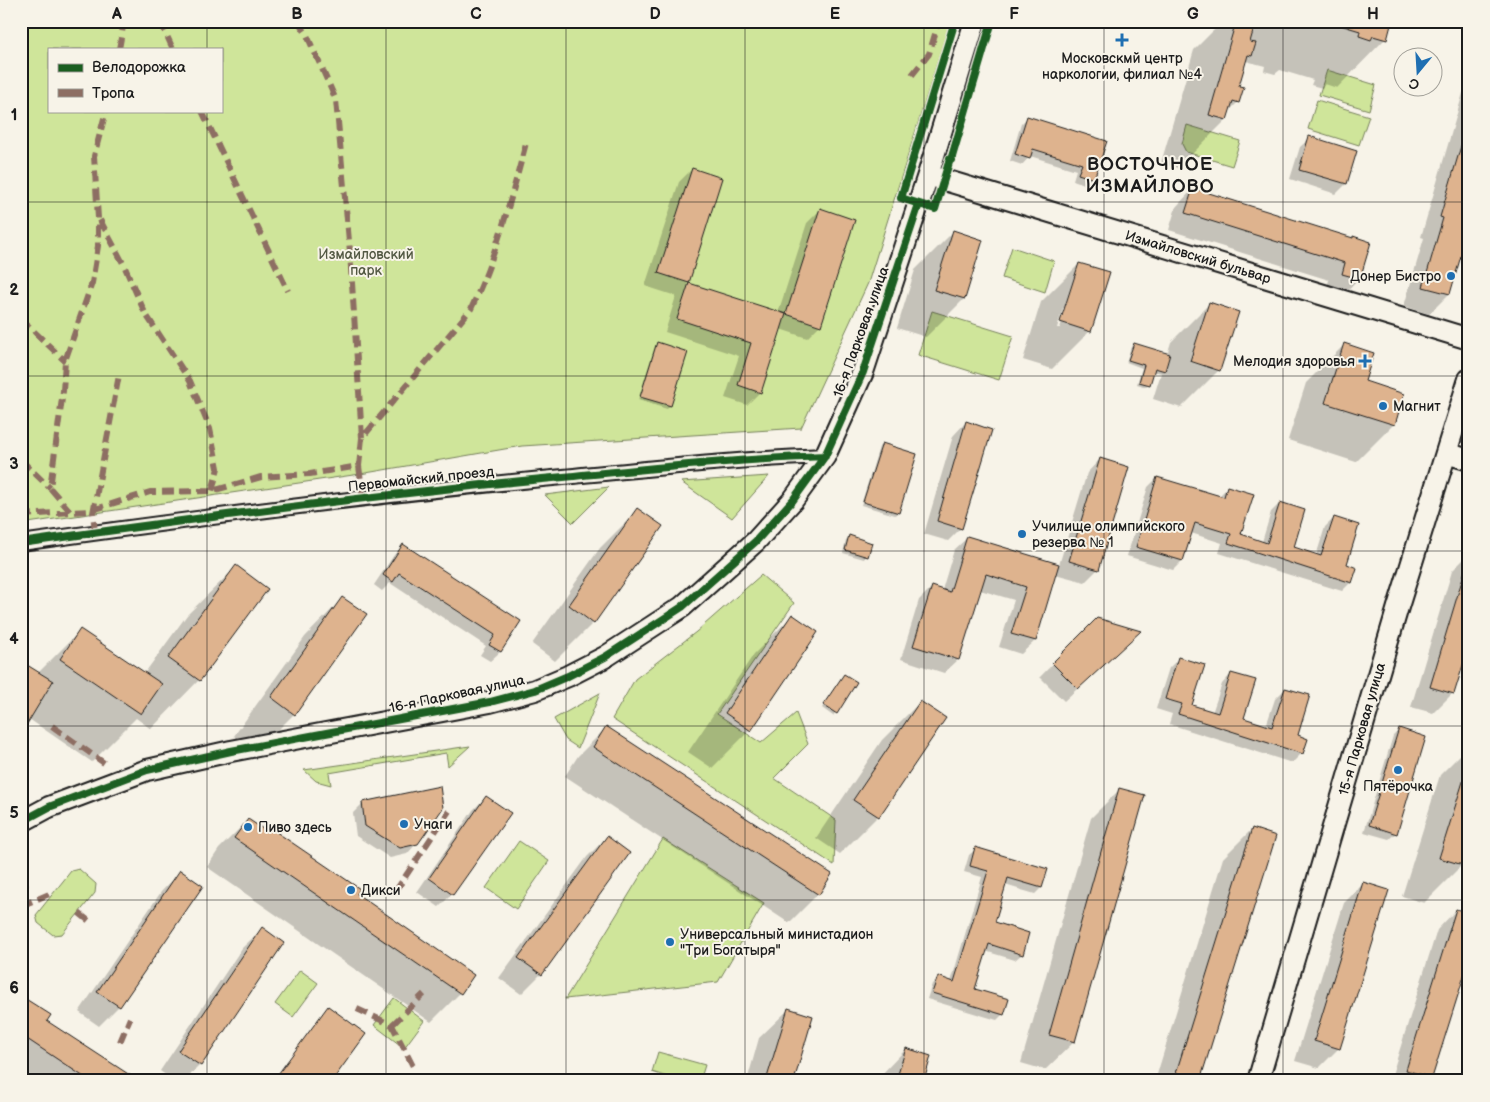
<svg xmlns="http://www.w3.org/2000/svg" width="1490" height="1102" viewBox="0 0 1490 1102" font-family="'Balsamiq Sans',sans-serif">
  <rect width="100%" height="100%" fill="#f7f3e8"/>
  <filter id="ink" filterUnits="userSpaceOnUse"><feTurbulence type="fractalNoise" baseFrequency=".02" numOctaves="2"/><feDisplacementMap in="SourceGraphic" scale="10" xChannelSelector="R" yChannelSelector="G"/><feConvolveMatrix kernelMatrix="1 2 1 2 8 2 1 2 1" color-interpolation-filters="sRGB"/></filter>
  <g filter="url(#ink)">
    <path fill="#cfe59a" stroke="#76805b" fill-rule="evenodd" d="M21,21H950L868,283L801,428L522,446L360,474L21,524ZM49,49H221V111H49Z
      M1327,70L1376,85L1369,110L1319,95Z
      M1317,100L1369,116L1359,145L1308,129Z
      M1187,125L1240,141L1232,166L1186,152L1182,144Z
      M1012,247L1054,261L1045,292L1002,278Z
      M932,311L1013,336L999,380L918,355Z
      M769,476L732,518L681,482Z
      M609,487L573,523L545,495Z
      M761,575L794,603L717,714L761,743L796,713L808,744L774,778L836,820L834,865L612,719L635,679L696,632Z
      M600,693L578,748L566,740L554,719Z
      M470,746L448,766L446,753L329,773L331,785L316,781L304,770Z
      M663,839L764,903L718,982L565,999Z
      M519,841L549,861L516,909L486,888Z
      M79,869L96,884L95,893L62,934L53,935L38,923L36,915L71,871Z
      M300,970L318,983L293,1017L275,1004Z
      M394,998L424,1021L404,1048L374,1025Z
      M658,1052L705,1065L700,1081H680L652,1072Z"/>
    <path fill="#0003" fill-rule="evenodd" d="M1223,21H1391L1385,39L1337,88L1325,84L1322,88L1311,85L1313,80L1280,70L1275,74L1264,71L1265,66L1246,61L1237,87L1238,102L1228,112L1226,120L1178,168L1161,163L1194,50Z
      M1469,87V207L1463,226L1468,227L1449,294L1429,314L1404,306L1424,238L1421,237L1463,93Z
      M1028,117L1105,142L1093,178L1087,185L1073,180L1076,170L1030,156L1022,165L1010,161L1021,124Z
      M1310,138L1346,184L1336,194L1290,179L1300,147Z
      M692,169L721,179L687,284L778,313L807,223L820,210V325L807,338L780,329L760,392L747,405L725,398L739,356L665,332L676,296L645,286L679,182Z
      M1193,189L1352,239L1359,278L1342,296L1326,291L1329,280L1169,230L1176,207Z
      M953,232L982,241L964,299L926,337L897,328L915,270Z
      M1079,264L1090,331L1052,369L1023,360L1041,302ZM1063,308H1066L1060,328H1057Z
      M1209,304L1219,370L1181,408L1153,399L1161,373L1153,371L1149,384L1146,387L1137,384L1142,368L1126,362L1131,347L1134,344L1167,355L1171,342Z
      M657,344L686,353L670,406L667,409L638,400L655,346Z
      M1344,345L1364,382L1394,424L1356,462L1288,440L1306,383Z
      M966,422L961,528L948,541L924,534L953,436Z
      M882,444L898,512L895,515L861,505L879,447Z
      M1100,459L1098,569L1085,582L1055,574L1035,641L1021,654L999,647L1014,600L980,590L958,660L944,673L901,659L919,600L932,587L942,590L954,550L968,537L1059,565L1087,473Z
      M1157,478L1218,497L1228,487L1239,535L1262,542L1271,512L1280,503L1292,548L1316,556L1325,527L1334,518L1345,565L1351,582L1342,591L1219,553L1222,543L1191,533L1182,561L1173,570L1127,556L1148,487Z
      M638,510L593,623L555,661L532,644L600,548Z
      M849,537L866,556L864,559L843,553L846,540Z
      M403,546L520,621L500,652L490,661L480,655L486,646L390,583L382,591L374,585L394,555Z
      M1469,554V642L1453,693L1433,713L1411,707L1452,571Z
      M236,567L199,680L151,729L136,718L92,762L29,719L21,732V672L27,666L38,673L80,631L144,674L187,615Z
      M342,599L294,714L256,752L234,736L305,637Z
      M792,616L750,730L712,768L688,752L754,654Z
      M1097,619L1139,632L1064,701L1040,677Z
      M1179,658L1190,706L1212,713L1222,684L1231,674L1243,719L1266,726L1275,699L1285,689L1296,736L1302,753L1292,763L1169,724L1172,714L1156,709L1169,668Z
      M842,678L856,683L833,716L822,708Z
      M920,702L878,816L840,854L816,838L882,740Z
      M606,728L831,875L818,894L789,923L565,776L578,756Z
      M1399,730L1396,833L1389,839L1364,832L1393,736Z
      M1469,746V841L1462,865L1424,903L1402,896L1440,775Z
      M1120,789L1074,1042L1045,1070L1021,1063L1091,818Z
      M486,797L452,894L439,907L417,892L473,810Z
      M363,803L417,843L407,854L390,858L356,836L353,813Z
      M248,820L460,993L431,1022L207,867L219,849Z
      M1252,829L1199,1080L1155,1081L1223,858Z
      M607,837L541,974L521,994L499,978L587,857Z
      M976,849L1041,888L1035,894L1005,885L993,923L1022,954L1015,960L985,951L974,990L1003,1014L997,1020L927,999L932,984L938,978L951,982L982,877L964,872L969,855Z
      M180,872L201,886L119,1006L99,1026L79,1012L161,892Z
      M25,877L29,886L21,893V879Z
      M1363,884L1339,1048L1319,1068L1295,1061L1344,903Z
      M1456,910L1431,1077L1428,1081H1390L1437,930Z
      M262,929L200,1065L184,1081H174L160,1071L242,948Z
      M21,997L46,1021L136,1081H21Z
      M788,1010L793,1081H747L759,1038Z
      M906,1049L923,1081H877L878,1078Z"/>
    <path fill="#deb38e" stroke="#1c1c1c" d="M1236,21H1256L1250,42L1256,43L1252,56L1248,55L1239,86L1244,87L1239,103L1233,101L1227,120L1209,115Z
      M1337,21H1392L1387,40L1373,36L1371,40L1359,36L1360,31L1337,24Z
      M1027,116L1107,141L1094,179L1078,174L1082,164L1033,149L1030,159L1015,154Z
      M1466,129H1469V212L1465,225L1469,226V228L1450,294L1423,287L1443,218L1440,217Z
      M1309,136L1357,151L1347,184L1299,170Z
      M692,168L722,178L689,283L658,273Z
      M1193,188L1353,238V236L1371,242L1360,279L1342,274L1345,263L1185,213Z
      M820,208L855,220L821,326L786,314Z
      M953,230L983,240L965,299L934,290Z
      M1079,263L1110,272L1091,332L1060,322Z
      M689,283L786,314L761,393L738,385L751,343L677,319Z
      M1209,302L1239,312L1220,371L1190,361Z
      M657,342L688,352L671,406L640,397Z
      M1134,343L1170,354L1165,371L1155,368L1150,385L1139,382L1144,365L1128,360Z
      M1344,343L1374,353L1365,381L1404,394L1395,425L1325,403Z
      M966,421L992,430L962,529L937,521Z
      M882,443L917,454L899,513L863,502Z
      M1100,458L1129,467L1099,570L1069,561Z
      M1157,477L1224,497L1227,486L1254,494L1241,534L1267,543L1280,502L1305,510L1294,547L1321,556L1334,517L1359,525L1347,564L1357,568L1352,583L1228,543L1231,534L1195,523L1183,561L1136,547Z
      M637,508L663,526L594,624L569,605Z
      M849,535L872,543L868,557L845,550Z
      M967,536L1059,564L1036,641L1011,634L1026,587L986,574L959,660L913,646L932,586L950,592Z
      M403,544L521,621L501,652L489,645L495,635L399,573L393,582L383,575Z
      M236,565L268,589L200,681L168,658Z
      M1466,567L1469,568V646L1454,694L1430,687Z
      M342,597L367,614L295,715L271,697Z
      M792,614L818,632L751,731L725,713Z
      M1097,618L1141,631L1078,689L1052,663Z
      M80,629L162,684L141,714L60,659Z
      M1178,657L1205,665L1192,705L1218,713L1231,673L1256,680L1244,718L1272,727L1285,688L1310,695L1298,735L1308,739L1303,754L1178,714L1182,704L1165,699Z
      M27,665L53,681L21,734V674Z
      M844,674L857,682L837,714L823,705Z
      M920,701L946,718L879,817L853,800Z
      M606,726L832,874L819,895L593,747Z
      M1399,728L1426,737L1397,834L1369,825Z
      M1466,772H1469V846L1463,865L1439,858Z
      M440,786L443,808L418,844L400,848L365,826L362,802Z
      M1119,788L1145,795L1075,1042L1049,1035Z
      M486,796L511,813L453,895L429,878Z
      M248,819L266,831L269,827L360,889L357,894L474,975L461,994L234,838Z
      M1252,828L1276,836L1200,1081L1176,1073Z
      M607,836L630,853L542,975L518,958Z
      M975,847L1048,869L1042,888L1008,878L995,922L1029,933L1023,955L989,944L975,989L1009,999L1004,1015L932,993L938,976L954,982L988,871L970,866Z
      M180,870L203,886L120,1007L97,992Z
      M1363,882L1389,890L1340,1049L1314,1041Z
      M1456,909L1469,913V960L1432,1078L1406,1070Z
      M262,927L284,943L201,1066L178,1051Z
      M21,996L51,1015L47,1021L139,1081H90L21,1035Z
      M328,1006L366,1034L332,1081H273Z
      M788,1008L813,1016L794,1081H766Z
      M906,1048L931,1056L924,1081H896Z"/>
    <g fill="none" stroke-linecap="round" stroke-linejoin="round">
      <defs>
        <path id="street" d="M21,543C205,517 389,493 574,476C657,468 741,459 825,456"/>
        <path id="secondary" d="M928,175L1469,339
          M1446,453L1469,460
          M21,822L49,807L147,770L231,751L490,702L535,690L568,676L605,657L682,607L756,541L793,500L825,456L863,372L928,175L975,21
          M1258,1081L1398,607L1469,379"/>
      </defs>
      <use href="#street" stroke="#1c1c1c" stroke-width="18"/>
      <use href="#secondary" stroke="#1c1c1c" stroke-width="24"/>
      <use href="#street" stroke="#f7f3e8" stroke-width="14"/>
      <use href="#secondary" stroke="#f7f3e8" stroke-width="20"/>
      <path stroke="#8d6e63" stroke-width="6" stroke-dasharray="12 6" stroke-linecap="butt" d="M160,21L173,49
        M298,21L306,33L336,100L350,252L362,438
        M21,27L29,21
        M119,49L124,21
        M912,75L929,54L939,21
        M202,111L288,291
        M100,220L123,263L145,313L190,381L210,429L218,468L212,491
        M21,319L65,361
        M21,460L50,488
        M359,466L363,497
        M70,511L50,488L63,391L65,361L92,283L98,246V218L94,156L106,111
        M21,515L89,511L150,492L212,491L261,477L310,474L359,466L362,438L471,309C496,256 511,199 526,143
        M95,532L93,513L119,375
        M52,726L104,763
        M395,892L449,811
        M21,906L54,892
        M79,913L89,921
        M357,1009L392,1025L414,1068
        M392,1025L424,994
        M120,1042L130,1018"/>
      <defs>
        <path id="cycleway" d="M955,21L901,198L935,209L950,159L951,160L992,21
          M21,543C205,517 389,493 574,476C657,468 741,459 825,456
          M21,822L49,807L147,770L231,751L490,702L535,690L568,676L605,657L682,607L756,541L793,500L825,456L863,372L919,204"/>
      </defs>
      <use href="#cycleway" stroke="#f7f3e8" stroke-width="11"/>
      <use href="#cycleway" stroke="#1b5e20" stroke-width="8"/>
    </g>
  </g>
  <path fill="none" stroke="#1c1c1c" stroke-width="1" stroke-opacity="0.55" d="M207,21V49M386,21V1081M566,21V1081M745,21V1081M924,21V1081M1104,21V1081M1283,21V1081M207,111V1081M21,202H1469M21,376H1469M21,551H1469M21,726H1469M21,900H1469"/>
  <g fill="#1f6fb2" stroke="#f7f3e8" stroke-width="2">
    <path d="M1119.5 32.5h5v5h5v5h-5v5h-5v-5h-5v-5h5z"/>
    <circle cx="1451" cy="276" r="5"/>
    <path d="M1362.5 353.5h5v5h5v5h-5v5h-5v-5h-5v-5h5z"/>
    <circle cx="1383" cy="406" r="5"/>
    <circle cx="1022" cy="534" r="5"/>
    <circle cx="1398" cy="770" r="5"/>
    <circle cx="404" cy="824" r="5"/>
    <circle cx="248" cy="827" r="5"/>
    <circle cx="351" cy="890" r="5"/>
    <circle cx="670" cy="942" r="5"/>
  </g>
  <g text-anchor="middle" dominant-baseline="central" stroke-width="4" stroke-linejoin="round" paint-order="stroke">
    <g font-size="14" fill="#1c1c1c" stroke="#f7f3e8" text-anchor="start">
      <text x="1122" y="58" text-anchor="middle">Московскмй центр<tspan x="1122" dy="16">наркологии, филиал №4</tspan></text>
      <text x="1441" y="276" text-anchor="end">Донер Бистро</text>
      <text x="1355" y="361" text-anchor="end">Мелодия здоровья</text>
      <text x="1393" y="406">Магнит</text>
      <text x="1032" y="526">Училище олимпийского<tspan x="1032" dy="16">резерва № 1</tspan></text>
      <text x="1398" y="786" text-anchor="middle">Пятёрочка</text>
      <text x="414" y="824">Унаги</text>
      <text x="258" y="827">Пиво здесь</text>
      <text x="361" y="890">Дикси</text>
      <text x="680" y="934">Универсальный министадион<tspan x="680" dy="16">"Три Богатыря"</tspan></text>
    </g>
    <g font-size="14" fill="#525842" stroke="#f7f3e8">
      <text x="366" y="254">Измайловский<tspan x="366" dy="16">парк</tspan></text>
    </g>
    <g font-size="14" fill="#1c1c1c" stroke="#f7f3e8">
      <text transform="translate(1198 257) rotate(17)">Измайловский бульвар</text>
      <text transform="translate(861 332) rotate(-70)">16-я Парковая улица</text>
      <text transform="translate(421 479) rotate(-6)">Первомайский проезд</text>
      <text transform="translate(457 694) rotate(-12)">16-я Парковая улица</text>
      <text transform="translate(1362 729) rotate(-74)">15-я Парковая улица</text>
    </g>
    <g font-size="19" font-weight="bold" letter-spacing="1" fill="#1c1c1c" stroke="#f7f3e8">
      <text x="1150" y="164">ВОСТОЧНОЕ<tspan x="1150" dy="22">ИЗМАЙЛОВО</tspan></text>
    </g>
  </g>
  <rect width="1490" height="1102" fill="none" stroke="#f7f3e8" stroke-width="55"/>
  <rect x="48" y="48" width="175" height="65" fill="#f7f3e8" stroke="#9f9d96"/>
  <rect x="58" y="64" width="25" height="8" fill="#1b5e20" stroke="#9f9d96"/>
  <text x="92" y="72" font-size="15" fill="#1c1c1c">Велодорожка</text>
  <rect x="58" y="89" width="25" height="8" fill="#8d6e63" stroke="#9f9d96"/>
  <text x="92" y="98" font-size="15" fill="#1c1c1c">Тропа</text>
  <g transform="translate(1418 72) rotate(198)"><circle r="24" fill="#f7f3e8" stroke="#9f9d96"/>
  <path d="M0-4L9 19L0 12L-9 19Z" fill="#1f6fb2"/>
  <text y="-8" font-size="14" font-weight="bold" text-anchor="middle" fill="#1c1c1c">С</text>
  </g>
  <rect x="28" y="28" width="1434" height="1046" fill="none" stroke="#1c1c1c" stroke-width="2"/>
  <g font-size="16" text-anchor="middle" font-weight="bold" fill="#1c1c1c">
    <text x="117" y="19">A</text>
    <text x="297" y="19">B</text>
    <text x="476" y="19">C</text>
    <text x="655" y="19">D</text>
    <text x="835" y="19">E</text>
    <text x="1014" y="19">F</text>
    <text x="1193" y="19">G</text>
    <text x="1373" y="19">H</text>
    <text x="14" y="120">1</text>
    <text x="14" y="295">2</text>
    <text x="14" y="469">3</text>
    <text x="14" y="644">4</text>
    <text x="14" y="818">5</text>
    <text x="14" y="993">6</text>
  </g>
</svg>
